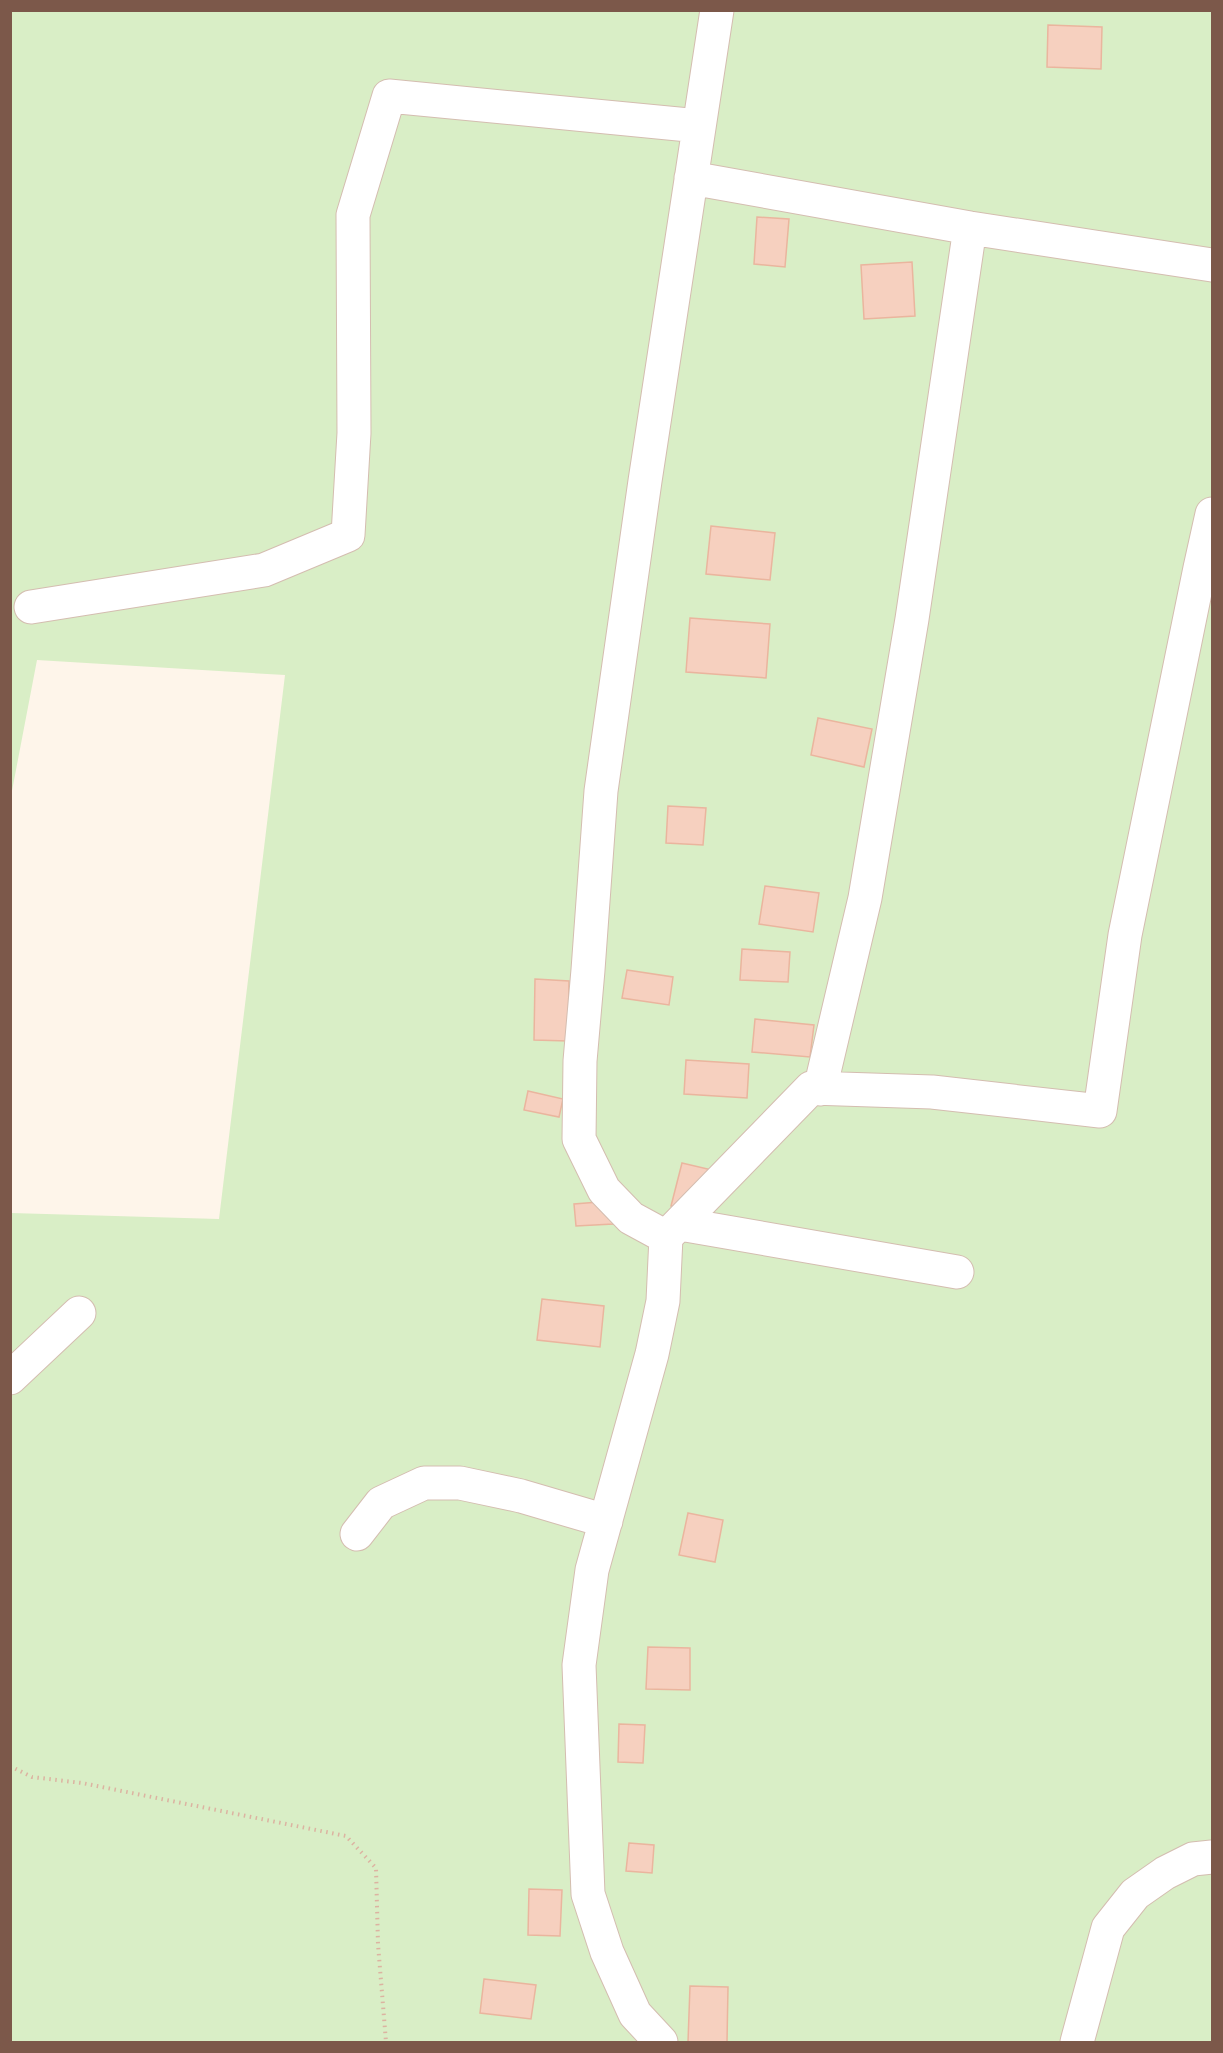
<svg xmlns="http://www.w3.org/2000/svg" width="1223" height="2053" viewBox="0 0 1223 2053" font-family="'DejaVu Sans',sans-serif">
  <rect width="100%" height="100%" fill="#fef5ea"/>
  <path fill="#d9eec6" d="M11,11H1212V2042H11V1213L219,1219L285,675L37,660L11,796Z"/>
  <path fill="#f6d0bf" stroke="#eab59e" stroke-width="1.5" d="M1048,25L1102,27L1101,69L1047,67Z
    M757,217L789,219L785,267L754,264Z
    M912,262L915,316L864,319L861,265Z
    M711,526L775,533L770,580L706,574Z
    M690,618L770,624L766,678L686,672Z
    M818,718L872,729L864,767L811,755Z
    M668,806L706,808L703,845L666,843Z
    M765,886L819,893L813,932L759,924Z
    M742,949L790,952L788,982L740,980Z
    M627,970L673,977L669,1005L622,998Z
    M535,979L569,981L568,1041L534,1040Z
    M755,1019L814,1025L810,1057L752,1052Z
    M686,1060L749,1064L747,1098L684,1094Z
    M528,1091L563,1099L559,1117L524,1110Z
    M682,1163L712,1170L701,1214L671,1206Z
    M611,1201L613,1224L576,1226L574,1204Z
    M542,1299L604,1306L600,1347L537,1340Z
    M688,1513L723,1520L715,1562L679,1555Z
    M648,1647L690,1648V1690L646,1689Z
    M619,1724L645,1725L643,1763L618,1762Z
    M629,1843L654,1845L652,1873L626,1871Z
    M529,1889L562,1890L560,1936L528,1935Z
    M484,1979L536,1985L531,2019L480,2013Z
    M690,1986L728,1987L727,2042H688Z"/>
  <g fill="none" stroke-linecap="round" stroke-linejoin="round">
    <defs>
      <path id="minor" d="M691,178L970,228L1212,265
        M31,607L264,570L348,535L354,433L353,215L389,96L699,126
        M820,1089L865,898L912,619L970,228
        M680,1224L957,1272
        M666,1237L811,1088L932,1092L1100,1111L1125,935L1200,568L1212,514
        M10,1378L79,1313
        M357,1534L381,1503L424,1483H460L521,1496L606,1521
        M661,2042L635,2014L607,1952L588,1894L579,1665L592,1570L652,1354L663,1301L666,1237L631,1218L604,1190L579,1139L580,1061L588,970L601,791L645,481L717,10
        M1077,2042L1108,1928L1135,1894L1165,1873L1193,1859L1212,1857"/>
    </defs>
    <use href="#minor" stroke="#d4bdb0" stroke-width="35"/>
    <path stroke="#dcb3a1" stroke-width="4" stroke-dasharray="1.5 4.5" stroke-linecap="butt" d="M10,1766L32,1777L82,1783L346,1836L376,1868L378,1944L386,2042"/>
    <use href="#minor" stroke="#fff" stroke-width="33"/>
  </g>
  <rect width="1223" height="2053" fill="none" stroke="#7c584a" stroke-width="24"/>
</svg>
